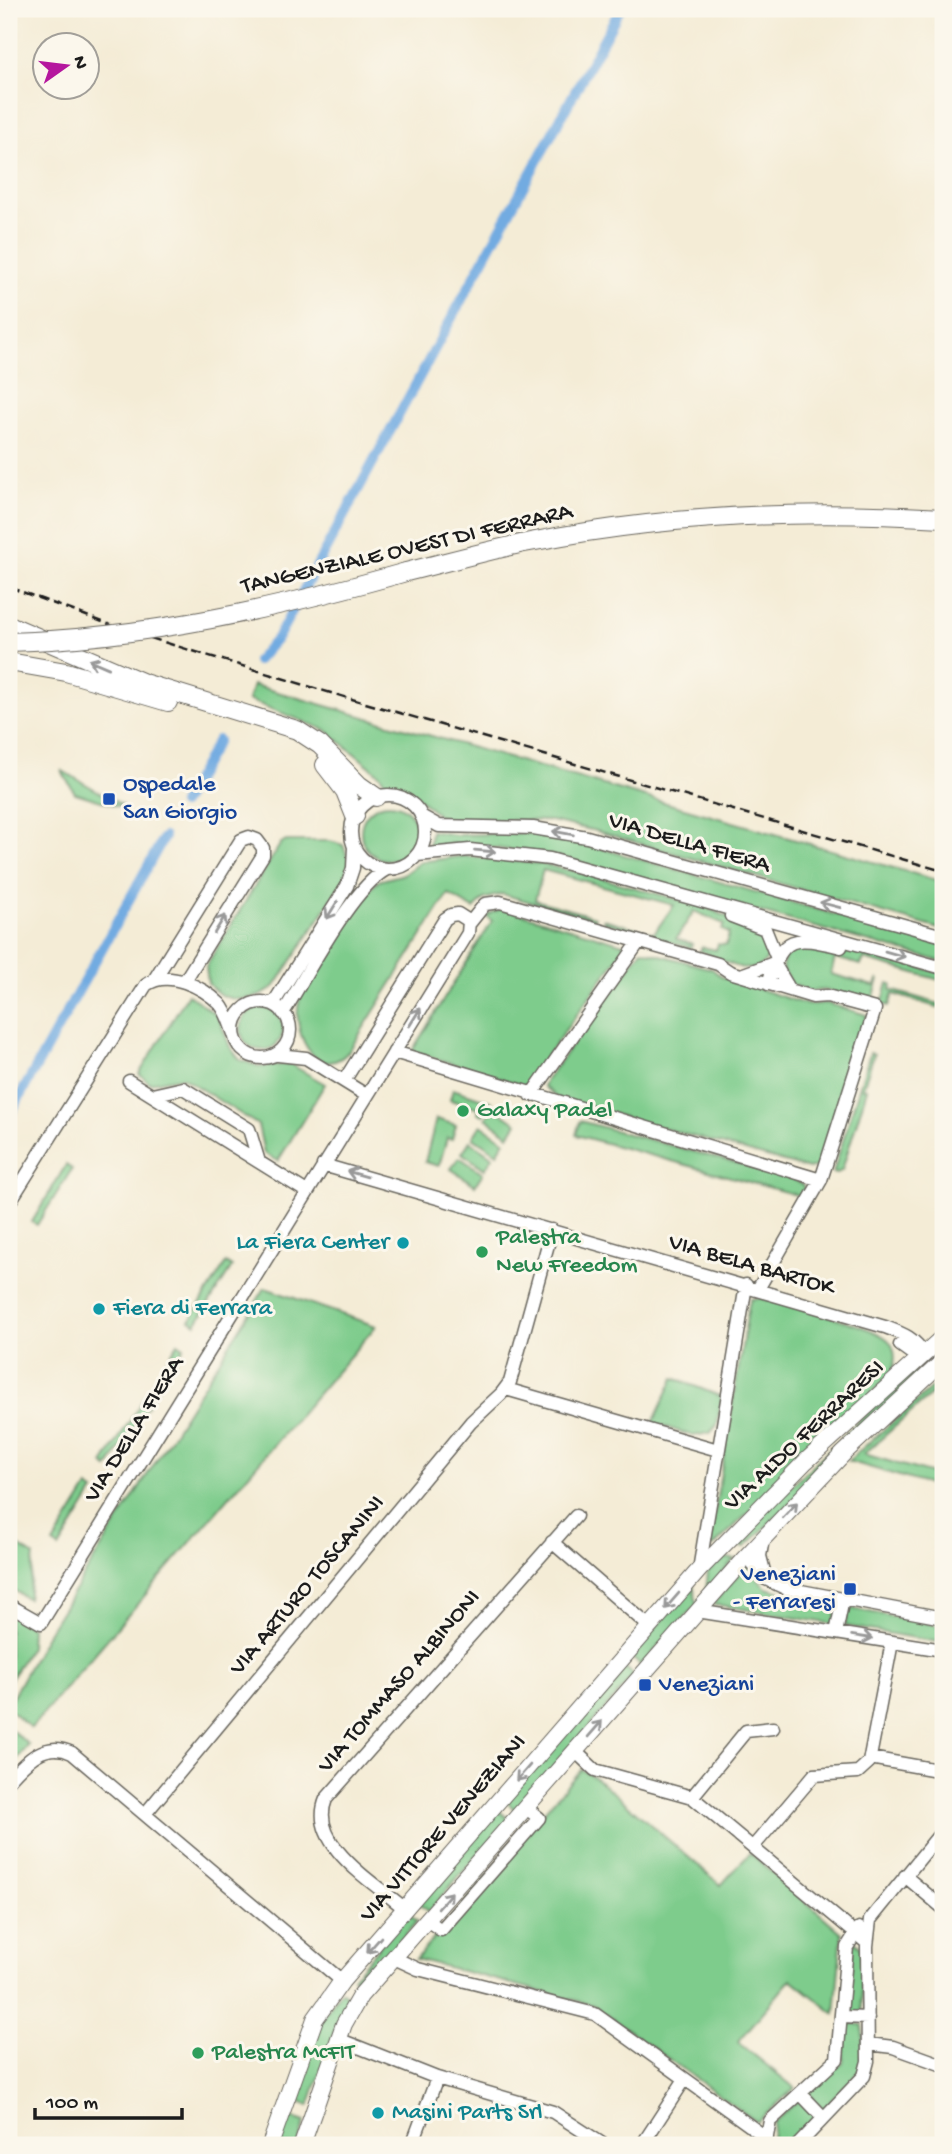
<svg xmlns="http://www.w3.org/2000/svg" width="952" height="2154" viewBox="0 0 952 2154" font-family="'Gochi Hand',sans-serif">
  <rect width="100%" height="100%" fill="#fbf7ec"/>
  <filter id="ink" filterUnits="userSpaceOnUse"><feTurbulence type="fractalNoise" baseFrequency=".0143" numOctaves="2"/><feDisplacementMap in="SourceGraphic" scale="14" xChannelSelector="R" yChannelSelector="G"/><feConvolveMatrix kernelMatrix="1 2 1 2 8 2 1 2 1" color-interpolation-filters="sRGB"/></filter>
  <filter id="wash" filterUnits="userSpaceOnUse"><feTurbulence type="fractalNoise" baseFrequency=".00686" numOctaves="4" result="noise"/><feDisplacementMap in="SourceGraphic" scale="28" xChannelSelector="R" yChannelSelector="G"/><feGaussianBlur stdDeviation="1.57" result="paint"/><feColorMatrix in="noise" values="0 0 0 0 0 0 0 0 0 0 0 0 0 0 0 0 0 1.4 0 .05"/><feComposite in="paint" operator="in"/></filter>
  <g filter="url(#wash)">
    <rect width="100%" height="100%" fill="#f4ecd6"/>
    <path fill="#7ecc8c" stroke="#4d7454" stroke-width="2" d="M253,685L943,882V930L596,831L551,821L442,819L414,794L391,789L379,774L326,730L248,700Z
      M61,770L122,805L121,807L75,793Z
      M361 832a28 28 0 1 1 56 0a28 28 0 1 1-56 0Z
      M431,831L457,835L523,833L564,838L943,945V962L560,857L474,845L449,844L429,847Z
      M287,841H330L343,845L349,861L345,879L275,986C256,1003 224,1005 208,983L206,966L281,843Z
      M463,856L541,864L590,875L704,907L762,931L770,953C757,987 719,956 700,951L702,947L716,950L718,944L726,945L729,933L722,930L724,924L694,911L676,939L692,944L691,948L603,922V919L654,933L674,905L543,870L535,900L595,917L594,920L502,894L484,899L474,909L448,894L349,1051C317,1087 286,1027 302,993L362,898L378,881L404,874L420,862Z
      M502,908L627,945L525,1086L412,1051L492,921L486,916Z
      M806,942L864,952L943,974V981L864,959L861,965L835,958L831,974L874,986L879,979L872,1003L827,990L810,991L791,984L782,968L786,953Z
      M642,950L712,969L722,977L808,1005L826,1003L867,1015L818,1167L809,1169L557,1098L543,1086L546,1080Z
      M888,983L892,984L891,990L943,1005V1009L893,994L889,1006L882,1004Z
      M188,994L218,1016L230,1047L240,1060L261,1067L290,1064L325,1084L278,1161L264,1153L258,1125L182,1077L150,1083L139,1074Z
      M241 1029a21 21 0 1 1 42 0a21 21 0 1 1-42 0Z
      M870,1053L874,1054L863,1088L867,1089L842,1170L836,1174L833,1173Z
      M453,1089L492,1102L483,1115L478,1113L479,1108L450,1100Z
      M494,1107L517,1123L509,1135L486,1118Z
      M436,1119L456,1125L452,1139L447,1138L439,1166L425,1162Z
      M580,1121L791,1178L803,1185L804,1197L576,1135Z
      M481,1125L505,1141L497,1153L473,1137Z
      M470,1141L493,1157L485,1169L462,1153Z
      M459,1157L483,1173L475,1185L451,1169Z
      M66,1165L72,1169L37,1225L32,1222Z
      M226,1263L232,1267L196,1324L190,1320Z
      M265,1288L376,1326L31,1728L9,1709V1703L47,1634Z
      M760,1298C785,1305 877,1325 890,1342C897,1352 895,1362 892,1374L713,1547L709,1545L749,1305L751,1299Z
      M178,1343L184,1347L108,1468L103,1464Z
      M913,1369L919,1379L745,1547L730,1545Z
      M674,1378L722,1397L717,1425L710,1433L693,1436L653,1423Z
      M943,1378V1384L864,1454L943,1477V1489L848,1461Z
      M88,1487L94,1491L59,1548L53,1544Z
      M9,1540L34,1556L28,1599L9,1587Z
      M725,1558L735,1559L706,1591L708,1571Z
      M746,1565L766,1588L837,1606L833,1624L713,1604Z
      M693,1585L697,1604L641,1666L630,1656Z
      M849,1608L941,1626L938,1642L845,1626Z
      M9,1613L31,1627L30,1647L9,1682Z
      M622,1665L634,1675L516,1811L504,1799Z
      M9,1728L29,1745L9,1768Z
      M581,1769L600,1781L721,1885L750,1853L842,1933L835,2014L791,1979L738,2042L795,2088L757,2122L593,2005L416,1959Z
      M497,1809L509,1819L428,1912L417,1902Z
      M408,1913L417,1921L364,1985L353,1977Z
      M853,1940L861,1948L862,2013L848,2012Z
      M341,1991L349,1997L343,2007L309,2106L291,2099L319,2023Z
      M846,2023L863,2025L862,2069L823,2109L808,2093L843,2062Z
      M799,2100L816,2117L789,2145H771L774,2122Z
      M286,2116L305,2122L297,2145H276Z"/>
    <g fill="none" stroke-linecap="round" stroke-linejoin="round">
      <path stroke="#72abe1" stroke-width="10" d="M257,661L278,637L620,9
        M182,804L218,740
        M9,1116L164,837"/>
    </g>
  </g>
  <g filter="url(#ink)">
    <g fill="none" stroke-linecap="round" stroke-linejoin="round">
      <defs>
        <path id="minor" d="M351 832a37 37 0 1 1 74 0a37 37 0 1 1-74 0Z
          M421,816L439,826L533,828L587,837L943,936
          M417,855L470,850L550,859L943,968
          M731,916L765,929L776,956
          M469,924L485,904L500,902L718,964L730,972L813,997L827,996L875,1009L821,1180L758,1289
          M741,975L774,963L790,990
          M154,980L241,840L249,837L257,840L263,848V855L184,982
          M768,984C783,933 794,936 841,947
          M234 1030a28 28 0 1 1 56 0a28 28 0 1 1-56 0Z
          M273,1004L347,886L353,868L354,847
          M283,1013C306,977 352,887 387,869
          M394,1052L821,1180
          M278,1055L306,1058L366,1095
          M129,1081L307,1192
          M152,1095L183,1088L249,1129L259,1162
          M531,1095L639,942
          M323,1165L885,1327C901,1333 916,1338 924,1355H914L900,1345
          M9,1203L146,985C168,969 203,987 220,1004C227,1012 230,1024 234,1034
          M506,1389L718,1450
          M763,1539L760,1556L766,1579
          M552,1542L650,1627
          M746,1557L766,1579L785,1588L943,1618
          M699,1570L746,1285
          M9,1605L41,1623L468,933L469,921L458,914L451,915L445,919L344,1081
          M697,1611L943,1650
          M836,1633L843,1599
          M575,1751L595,1770L692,1797L867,1943
          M870,1758L943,1771
          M9,1780C26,1761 45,1740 72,1753L342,1981
          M692,1797L746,1731L773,1728
          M145,1814L471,1422L501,1394L510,1382L552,1230
          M753,1847L814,1775L858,1772L869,1762L892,1642
          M905,1876L943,1908
          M405,1909C375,1883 307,1844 326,1799L576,1516
          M427,1920L441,1930L539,1818L526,1808
          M394,1958L418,1969L595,2014L767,2138
          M841,2017L868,2018
          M338,2039L437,2078L553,2112L604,2145
          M868,2044L893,2047L943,2065
          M800,2093L824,2118
          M766,2141L770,2121L837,2059L847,1947L859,1928
          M412,2145L437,2078
          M642,2145L685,2079
          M798,2145L864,2076L868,2061L867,1946L870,1920L943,1830"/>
        <path id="major" d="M270,2145L315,2019L342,1981L699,1570L806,1461L943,1337
          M302,2145L344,2024L360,1996L743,1560L844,1453L943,1361"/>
        <path id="highway" d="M406,572C447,562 488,550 530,542C667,515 804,509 943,518
          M9,625L144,683L297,730L320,745L359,785L376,797
          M9,662L66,672L168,702
          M325,765L345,791L355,816"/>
      </defs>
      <use href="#minor" stroke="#68655d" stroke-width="15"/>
      <use href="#major" stroke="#68655d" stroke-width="18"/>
      <use href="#highway" stroke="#68655d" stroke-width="20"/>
      <use href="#minor" stroke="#fff" stroke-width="12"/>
      <use href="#major" stroke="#fff" stroke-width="16"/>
      <use href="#highway" stroke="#fff" stroke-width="18"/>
      <path stroke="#1c1c1c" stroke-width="2.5" stroke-dasharray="10 5" stroke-linecap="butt" d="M9,587L124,630L331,693L943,871"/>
      <defs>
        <path id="highway-bridge" d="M9,642C145,638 275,609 406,572"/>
      </defs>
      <use href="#highway-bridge" stroke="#68655d" stroke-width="20" stroke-linecap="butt"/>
      <use href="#highway-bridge" stroke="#fff" stroke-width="18"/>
    </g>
    <defs><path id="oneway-shaft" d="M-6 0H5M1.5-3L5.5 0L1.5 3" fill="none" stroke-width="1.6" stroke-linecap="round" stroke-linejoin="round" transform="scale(1.75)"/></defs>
    <g stroke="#999">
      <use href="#oneway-shaft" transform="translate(99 664) rotate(-157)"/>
      <use href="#oneway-shaft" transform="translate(563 833) rotate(-170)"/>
      <use href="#oneway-shaft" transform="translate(485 851) rotate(5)"/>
      <use href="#oneway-shaft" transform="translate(830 905) rotate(-165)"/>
      <use href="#oneway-shaft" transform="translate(332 910) rotate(122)"/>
      <use href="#oneway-shaft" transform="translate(220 924) rotate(-58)"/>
      <use href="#oneway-shaft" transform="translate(895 954) rotate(16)"/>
      <use href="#oneway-shaft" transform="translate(415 1017) rotate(-58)"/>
      <use href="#oneway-shaft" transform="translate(357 1174) rotate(-164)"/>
      <use href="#oneway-shaft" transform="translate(790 1510) rotate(-47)"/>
      <use href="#oneway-shaft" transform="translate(672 1601) rotate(131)"/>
      <use href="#oneway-shaft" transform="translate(862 1637) rotate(9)"/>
      <use href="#oneway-shaft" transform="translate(595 1729) rotate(-49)"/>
      <use href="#oneway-shaft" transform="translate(523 1773) rotate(131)"/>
      <use href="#oneway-shaft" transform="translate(445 1900) rotate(-49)"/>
      <use href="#oneway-shaft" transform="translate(374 1945) rotate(131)"/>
    </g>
  </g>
  <g fill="#1a4fb4" stroke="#fbf7ec" stroke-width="2.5">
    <rect x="102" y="792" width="14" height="14" rx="3.5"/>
    <rect x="843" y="1582" width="14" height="14" rx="3.5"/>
    <rect x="638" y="1678" width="14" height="14" rx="3.5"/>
  </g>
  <g fill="#2e9e5b" stroke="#fbf7ec" stroke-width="2.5">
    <circle cx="463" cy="1111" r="7"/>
    <circle cx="482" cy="1252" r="7"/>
    <circle cx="198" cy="2053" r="7"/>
  </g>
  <g fill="#0f9aa8" stroke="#fbf7ec" stroke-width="2.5">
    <circle cx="403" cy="1243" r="7"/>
    <circle cx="99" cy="1309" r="7"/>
    <circle cx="378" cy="2113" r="7"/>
  </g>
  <g text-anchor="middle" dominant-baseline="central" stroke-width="6" stroke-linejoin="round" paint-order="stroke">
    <g font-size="24" fill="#1c1c1c" stroke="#fbf7ec">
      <text transform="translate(407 550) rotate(-13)">TANGENZIALE OVEST DI FERRARA</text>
      <text transform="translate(689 844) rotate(16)">VIA DELLA FIERA</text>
      <text transform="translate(751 1266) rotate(16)">VIA BELA BARTOK</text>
      <text transform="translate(135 1430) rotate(-58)">VIA DELLA FIERA</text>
      <text transform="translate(805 1436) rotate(-43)">VIA ALDO FERRARESI</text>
      <text transform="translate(308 1586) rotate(-50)">VIA ARTURO TOSCANINI</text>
      <text transform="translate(400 1682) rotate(-49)">VIA TOMMASO ALBINONI</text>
      <text transform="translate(444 1829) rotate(-49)">VIA VITTORE VENEZIANI</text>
    </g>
    <g font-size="24" fill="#164399" stroke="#fbf7ec" text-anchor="start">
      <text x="123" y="785">Ospedale<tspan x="123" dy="28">San Giorgio</tspan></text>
      <text x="836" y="1575" text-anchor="end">Veneziani<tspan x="836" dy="28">- Ferraresi</tspan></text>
      <text x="659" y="1685">Veneziani</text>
    </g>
    <g font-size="24" fill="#27864d" stroke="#fbf7ec" text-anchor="start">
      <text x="477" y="1111">Galaxy Padel</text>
      <text x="496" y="1238">Palestra<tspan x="496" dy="28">New Freedom</tspan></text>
      <text x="212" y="2053">Palestra McFIT</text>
    </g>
    <g font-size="24" fill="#0d838f" stroke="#fbf7ec" text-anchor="start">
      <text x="389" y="1243" text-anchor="end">La Fiera Center</text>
      <text x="113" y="1309">Fiera di Ferrara</text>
      <text x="392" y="2113">Masini Parts Srl</text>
    </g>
  </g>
  <rect width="952" height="2154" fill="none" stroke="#fbf7ec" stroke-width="35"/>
  <g transform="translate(66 66) rotate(76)"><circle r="33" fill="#fbf7ec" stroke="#a29f99" stroke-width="2"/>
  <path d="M0-5L12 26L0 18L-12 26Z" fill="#b5179e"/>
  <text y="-10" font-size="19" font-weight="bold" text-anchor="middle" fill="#1c1c1c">N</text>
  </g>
  <path d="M35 2108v10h147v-10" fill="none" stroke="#1c1c1c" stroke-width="3.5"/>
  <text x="46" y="2108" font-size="21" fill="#1c1c1c" stroke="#fbf7ec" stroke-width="5" paint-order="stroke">100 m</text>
</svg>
